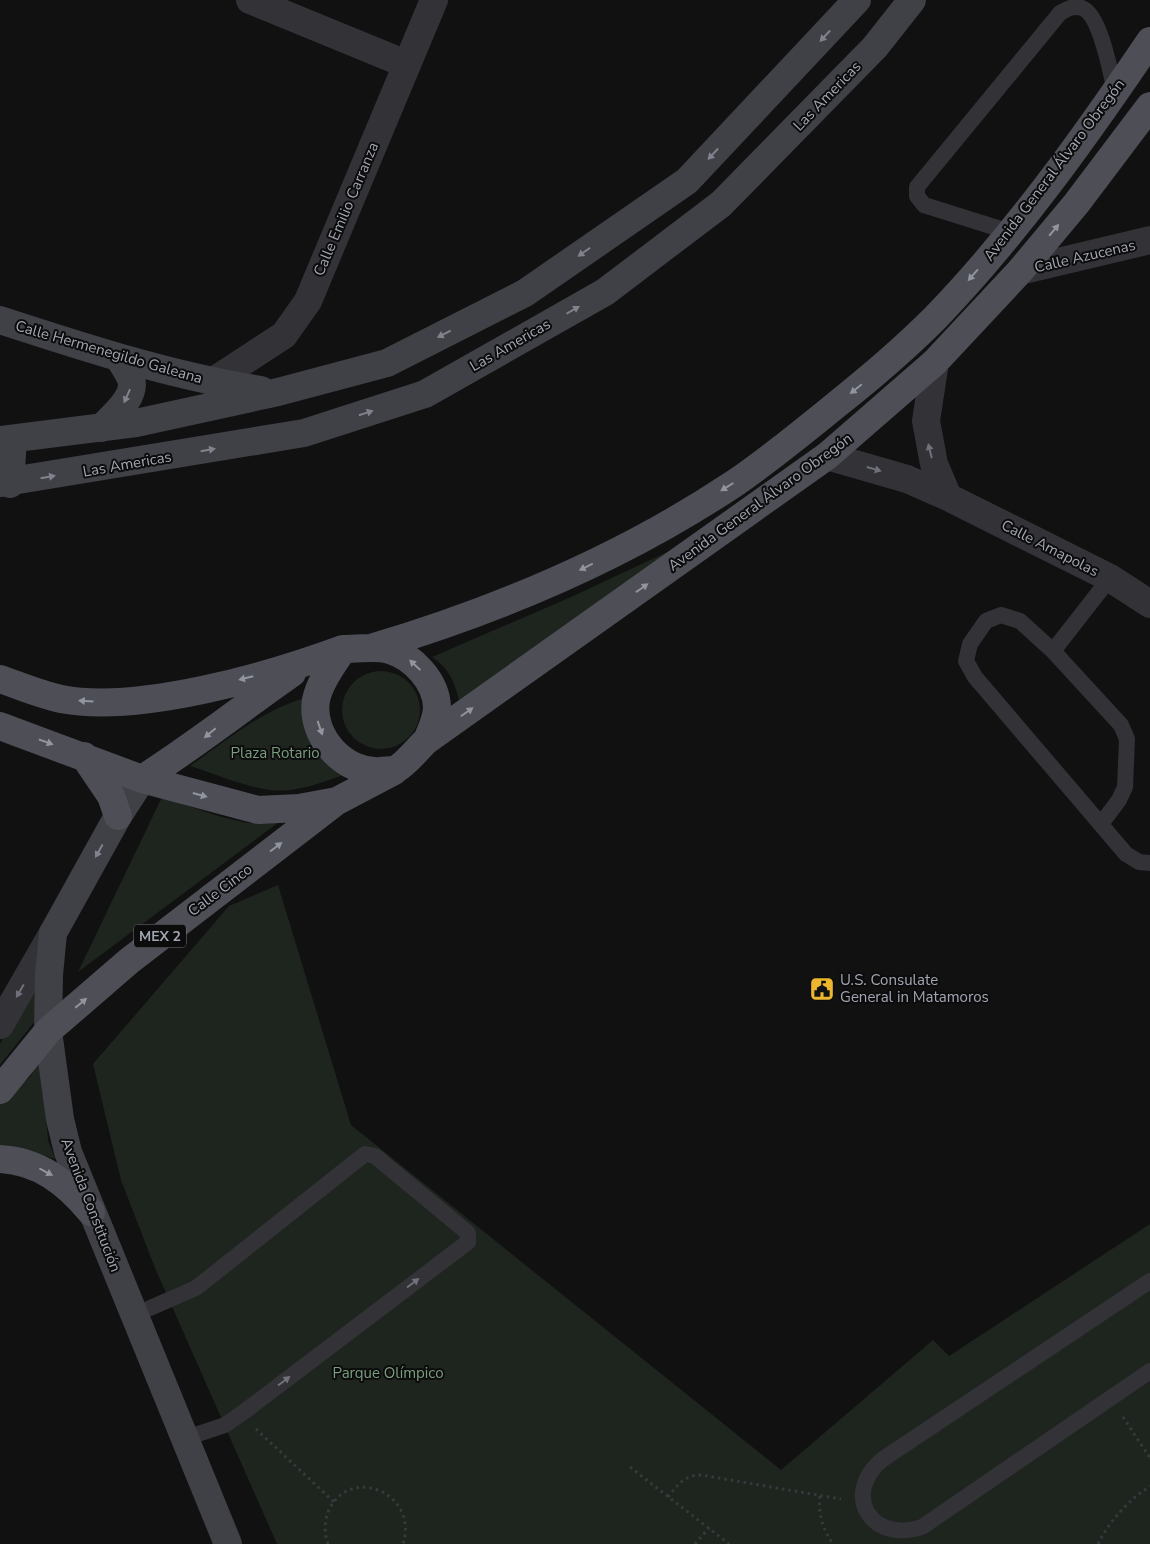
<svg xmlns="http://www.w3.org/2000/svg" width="1150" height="1544" viewBox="0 0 1150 1544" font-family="'Nunito Sans',sans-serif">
  <rect width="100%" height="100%" fill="#111112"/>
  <path fill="#1d251e" d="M680,546L459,701C455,682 448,667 432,657L571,597Z
    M342 710a39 39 0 1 1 78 0a39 39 0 1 1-78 0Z
    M305,698C309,735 307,755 343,775C321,783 295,793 271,790C244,787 216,774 190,766C226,741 262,710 305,698Z
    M162,797L218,816L247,823L279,822L78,972Z
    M278,885L351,1125L781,1470L933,1340L949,1356L1150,1224V1544H277L155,1268L121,1180L93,1064L229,906Z
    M37,978L39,1016L0,1065V1044Z
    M41,1057L48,1140L55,1159L21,1148L0,1145V1105L30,1077Z"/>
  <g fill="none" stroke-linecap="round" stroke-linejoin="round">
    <path stroke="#38393e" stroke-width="3" stroke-dasharray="2.5 4" stroke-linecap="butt" d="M1123,1417L1150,1458
      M256,1429L334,1502
      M630,1467L729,1544
      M820,1496C818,1514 823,1530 833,1544
      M668,1497C677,1485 685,1475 701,1475L841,1499
      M328,1544C324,1533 324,1521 329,1510C351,1464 419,1494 403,1544
      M695,1544L709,1528
      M1098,1544C1110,1520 1128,1501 1150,1486"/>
    <path stroke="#323237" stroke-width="16" d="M1010,232L924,205L917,196V187L1060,13C1067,9 1074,5 1082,8C1100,14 1111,74 1115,92
      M1053,651L1110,578
      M1101,824L1119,800L1125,787L1127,739L1121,725L1053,651L1020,621L1001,615L986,621L970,644L966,661L975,677L1126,854L1139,862L1150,863
      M1150,1281L883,1459C841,1493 870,1544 922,1527L1150,1371
      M134,1315L196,1288L365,1154L375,1156L468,1233V1242L245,1411L225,1425L186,1438"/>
    <path stroke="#323237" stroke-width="28" d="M250,0L406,64
      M1020,271L1150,240
      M935,362L926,421L934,464L948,497
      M212,382L284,335L308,301L434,0
      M827,456L907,479L948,497L1110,578L1150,604
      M0,1025L53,933"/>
    <path stroke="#404147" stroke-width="28" d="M0,320C86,348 172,376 261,390
      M101,428C112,417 137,397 131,379C128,372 123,365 119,358
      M0,440L136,423L278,392L387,363L525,293L687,181L857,0
      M0,483L304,433L425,394L605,292L721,204L875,47L912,0
      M10,484L13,439
      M142,779L118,816L53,933L49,975L48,1031L60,1119L68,1152L228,1544"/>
    <path stroke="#4e4f56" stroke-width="28" d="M371,648C499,610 624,557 735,483C770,459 803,432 836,405C870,378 904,349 935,318C1016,234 1085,137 1150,41
      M0,679C20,686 41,695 61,699C138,714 270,676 343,649
      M0,726L142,779L258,810L299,808L337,801L394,771
      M427,740C431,730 437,719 437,707C436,681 413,657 390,650C376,646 357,649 343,649C333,665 320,681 316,700C310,736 344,774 381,771C385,770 392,771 396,769C405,765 419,747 427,740L827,456L935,362L1020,271L1076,204L1150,106
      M84,756L111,796L118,816
      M142,779C194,746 242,708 292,673
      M0,1090L48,1031L129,961L337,801
      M0,1159C39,1161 67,1183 91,1212"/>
  </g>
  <defs><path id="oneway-solid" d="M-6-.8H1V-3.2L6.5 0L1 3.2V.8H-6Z" transform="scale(1.25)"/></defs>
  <g fill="#80838d">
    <use href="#oneway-solid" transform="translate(825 36) rotate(133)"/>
    <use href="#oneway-solid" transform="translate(713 154) rotate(133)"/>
    <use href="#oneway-solid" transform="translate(584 252) rotate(145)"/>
    <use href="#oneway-solid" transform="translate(573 310) rotate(-30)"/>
    <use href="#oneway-solid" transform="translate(444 334) rotate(153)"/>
    <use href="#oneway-solid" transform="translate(127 396) rotate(114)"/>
    <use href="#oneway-solid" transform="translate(366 413) rotate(-18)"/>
    <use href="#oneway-solid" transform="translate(208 450) rotate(-10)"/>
    <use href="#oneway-solid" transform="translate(48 477) rotate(-10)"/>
    <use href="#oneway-solid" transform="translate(99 851) rotate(119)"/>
  </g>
  <g fill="#9195a0">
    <use href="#oneway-solid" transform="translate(1054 230) rotate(-50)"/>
    <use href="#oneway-solid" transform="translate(973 275) rotate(131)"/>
    <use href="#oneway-solid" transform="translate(856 389) rotate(141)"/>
    <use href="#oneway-solid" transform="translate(727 487) rotate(148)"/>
    <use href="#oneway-solid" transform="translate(586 567) rotate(154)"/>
    <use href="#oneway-solid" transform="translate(642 588) rotate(-35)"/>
    <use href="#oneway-solid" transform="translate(415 665) rotate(-137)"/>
    <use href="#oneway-solid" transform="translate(246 678) rotate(166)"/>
    <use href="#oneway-solid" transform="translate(86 701) rotate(-176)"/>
    <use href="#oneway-solid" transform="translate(467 712) rotate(-35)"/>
    <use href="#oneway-solid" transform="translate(320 728) rotate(71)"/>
    <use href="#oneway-solid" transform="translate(210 733) rotate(140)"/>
    <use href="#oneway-solid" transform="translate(46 742) rotate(19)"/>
    <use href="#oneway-solid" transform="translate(200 795) rotate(15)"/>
    <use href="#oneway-solid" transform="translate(276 847) rotate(-37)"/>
    <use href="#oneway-solid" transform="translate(81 1003) rotate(-40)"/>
    <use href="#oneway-solid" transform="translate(46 1172) rotate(28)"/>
  </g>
  <g fill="#70727b">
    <use href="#oneway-solid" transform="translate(930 451) rotate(-104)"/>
    <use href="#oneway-solid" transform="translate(874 469) rotate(16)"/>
    <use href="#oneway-solid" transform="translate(20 991) rotate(120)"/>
    <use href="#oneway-solid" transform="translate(413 1283) rotate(-37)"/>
    <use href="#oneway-solid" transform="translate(284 1381) rotate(-37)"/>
  </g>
  <defs>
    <symbol id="civic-square" viewBox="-11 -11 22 22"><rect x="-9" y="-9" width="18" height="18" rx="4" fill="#ecb62f" stroke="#0c0c0d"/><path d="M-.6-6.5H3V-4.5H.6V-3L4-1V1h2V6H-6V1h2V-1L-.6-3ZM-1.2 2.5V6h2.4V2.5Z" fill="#111"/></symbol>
  </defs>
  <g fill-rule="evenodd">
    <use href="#civic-square" x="808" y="975" width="28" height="28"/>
  </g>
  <g text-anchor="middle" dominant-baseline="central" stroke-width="4" stroke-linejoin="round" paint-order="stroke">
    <rect fill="#0c0c0d" stroke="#757880" stroke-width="1" x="134" y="924.5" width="52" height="23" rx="4"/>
    <g font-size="14" font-weight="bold" fill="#a2a6b2">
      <text x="160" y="936">MEX 2</text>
    </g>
    <g font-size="15" fill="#a2a6b2" stroke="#0c0c0d">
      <text transform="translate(827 96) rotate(-46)">Las Americas</text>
      <text transform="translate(1054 170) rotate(-53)">Avenida General Álvaro Obregón</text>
      <text transform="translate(346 209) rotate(-67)">Calle Emilio Carranza</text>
      <text transform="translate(1085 256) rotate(-13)">Calle Azucenas</text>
      <text transform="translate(510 345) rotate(-30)">Las Americas</text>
      <text transform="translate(109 352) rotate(16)">Calle Hermenegildo Galeana</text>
      <text transform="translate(127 464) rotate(-10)">Las Americas</text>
      <text transform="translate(760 502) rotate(-36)">Avenida General Álvaro Obregón</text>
      <text transform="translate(1050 548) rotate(27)">Calle Amapolas</text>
      <text transform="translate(220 890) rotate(-37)">Calle Cinco</text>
      <text transform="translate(91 1205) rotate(69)">Avenida Constitución</text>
    </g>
    <g font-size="15" fill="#799d7e" stroke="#0c0c0d">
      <text x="275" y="753">Plaza Rotario</text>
      <text x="388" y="1373">Parque Olímpico</text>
    </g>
    <g font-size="15" fill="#a2a6b2" stroke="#0c0c0d" text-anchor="start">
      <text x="840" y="980">U.S. Consulate<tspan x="840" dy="17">General in Matamoros</tspan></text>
    </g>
  </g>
</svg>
